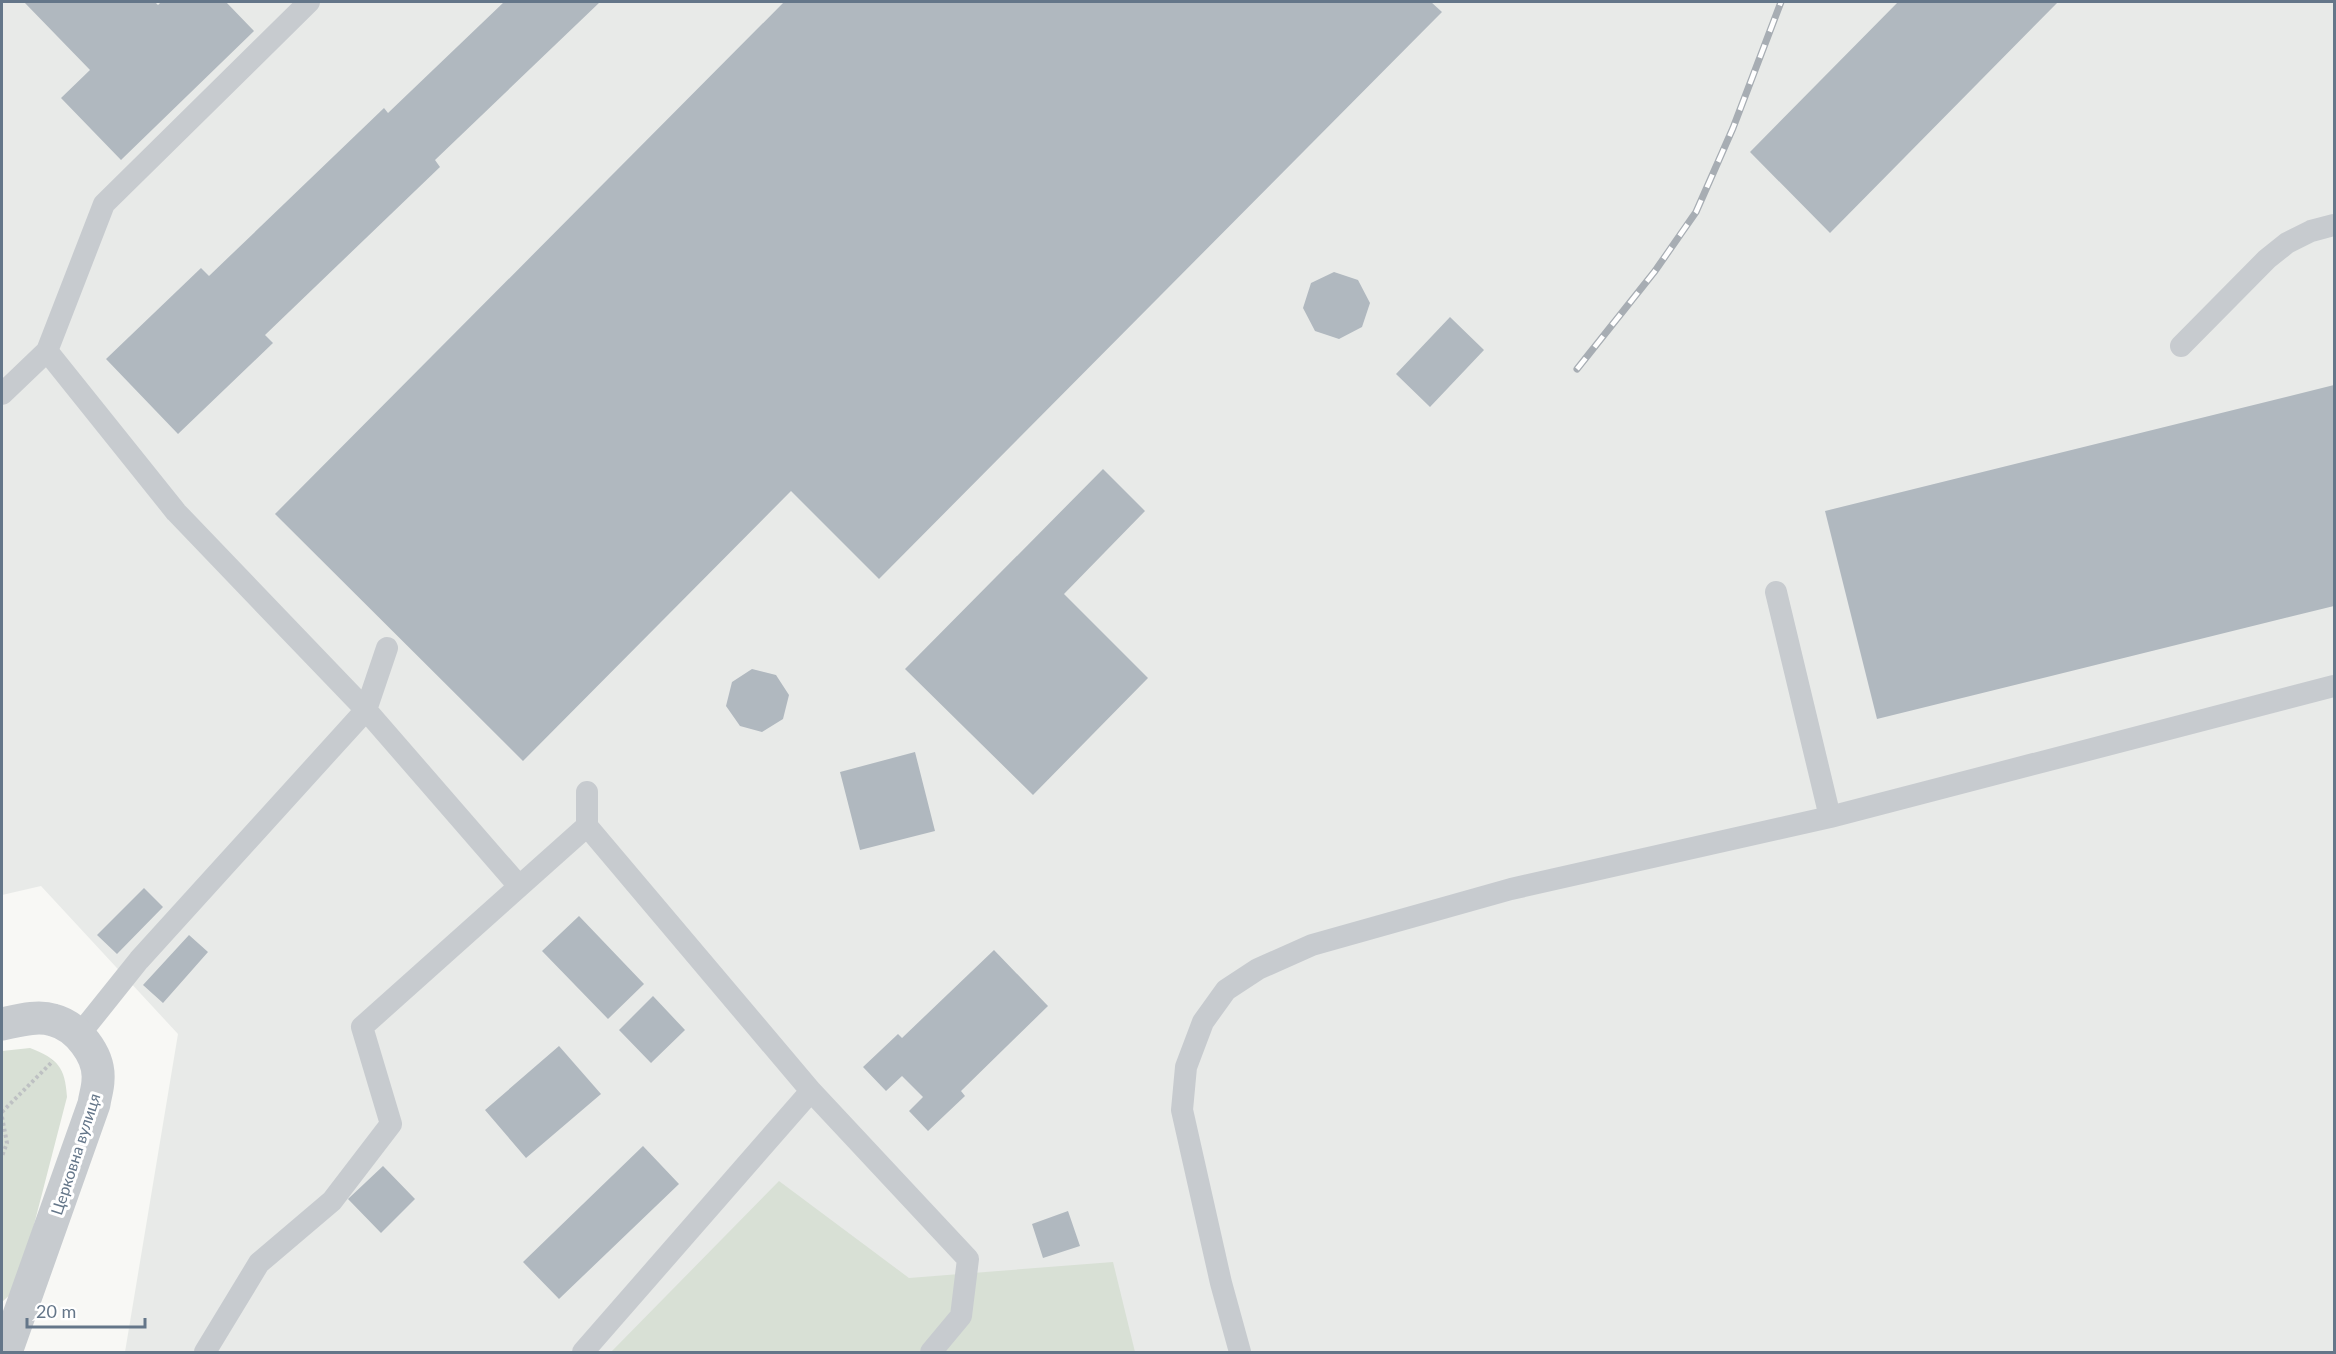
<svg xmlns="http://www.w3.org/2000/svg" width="2336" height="1354" viewBox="0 0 2336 1354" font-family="Lato,sans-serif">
  <rect width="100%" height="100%" fill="#f8f8f5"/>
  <path fill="#e8eae8" d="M2,2H2334V1352H125L178,1034L41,886L2,895Z"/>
  <path fill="#d8e0d5" d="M30,1048C58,1059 65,1067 67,1097L20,1279L13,1292L2,1302V1051Z
    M779,1181L909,1278L1113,1262L1135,1352H611Z"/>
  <path fill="#b0b8bf" d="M24,2H155L158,5L161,2H226L254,31L121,160L61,98L90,70Z
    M504,2H600L435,160L440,167L265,335L273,343L178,434L106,359L201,268L209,276L384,108L388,113Z
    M784,2H1431L1442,12L879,579L791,491L523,761L275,514Z
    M1898,2H2058L1830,233L1750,152Z
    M1334,272L1358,280L1370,303L1362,327L1339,339L1315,331L1303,308L1311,283Z
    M1450,317L1484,350L1430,407L1396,374Z
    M2334,385V606L1877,719L1825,511Z
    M1103,469L1145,511L1064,594L1148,678L1033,795L905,669Z
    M752,669L776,675L789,695L783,719L762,732L740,726L726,706L732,682Z
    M915,752L935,831L860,850L840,772Z
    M144,888L163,907L117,954L97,935Z
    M579,916L644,984L608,1019L542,951Z
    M189,935L208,952L163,1003L143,985Z
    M994,950L1048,1006L961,1091L965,1096L928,1131L909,1111L923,1097L902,1076L886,1091L863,1067L898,1034L902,1038Z
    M653,996L685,1030L651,1063L619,1030Z
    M559,1046L601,1094L526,1158L485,1110Z
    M643,1146L679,1184L559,1299L523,1262Z
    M383,1166L415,1199L381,1233L348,1199Z
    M1068,1211L1080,1246L1043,1258L1032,1224Z"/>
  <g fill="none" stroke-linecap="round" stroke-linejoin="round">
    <path stroke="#bec1c3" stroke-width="4" stroke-dasharray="3 3" stroke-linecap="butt" d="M2,1112L53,1061
      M2,1117L7,1143L2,1156"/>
    <path stroke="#c7cbcf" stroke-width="22" d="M2181,346L2267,259L2287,243L2311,231L2334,225
      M47,351L104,204L309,2
      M2,394L47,351L176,512L366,710L519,886
      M1776,592L1830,817L2334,686
      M587,792V826L811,1091
      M79,1035L139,960L366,710L387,648
      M205,1352L259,1263L332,1201L391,1124L362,1027L587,826
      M583,1352L811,1091L968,1259L961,1316L931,1352
      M1240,1352L1221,1283L1182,1110L1186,1067L1203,1022L1226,990L1258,969L1312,945L1511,889L1830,817"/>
    <path stroke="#c7cbcf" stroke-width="33" d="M2,1024C17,1021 37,1015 53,1020C77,1026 100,1055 98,1080C98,1088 95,1096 94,1104L6,1352"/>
    <defs>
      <path id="rail" d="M1577,369L1655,271L1696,212L1733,128L1781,2"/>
    </defs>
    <use href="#rail" stroke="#a7adb3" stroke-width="7"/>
    <use href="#rail" stroke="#fff" stroke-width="4.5" stroke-dasharray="14" stroke-linecap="butt"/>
  </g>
  <g text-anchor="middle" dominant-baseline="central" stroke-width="6" stroke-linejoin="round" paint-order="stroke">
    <g font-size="16" fill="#647689" stroke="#fff">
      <text transform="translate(75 1154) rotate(-72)">Церковна вулиця</text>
    </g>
  </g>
  <rect width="2336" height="1354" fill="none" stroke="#647689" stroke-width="6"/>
  <path d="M27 1318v9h118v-9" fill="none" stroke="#647689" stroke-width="3"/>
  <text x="36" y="1318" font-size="18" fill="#647689" stroke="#ffffff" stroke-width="4.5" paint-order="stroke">20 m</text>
</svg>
